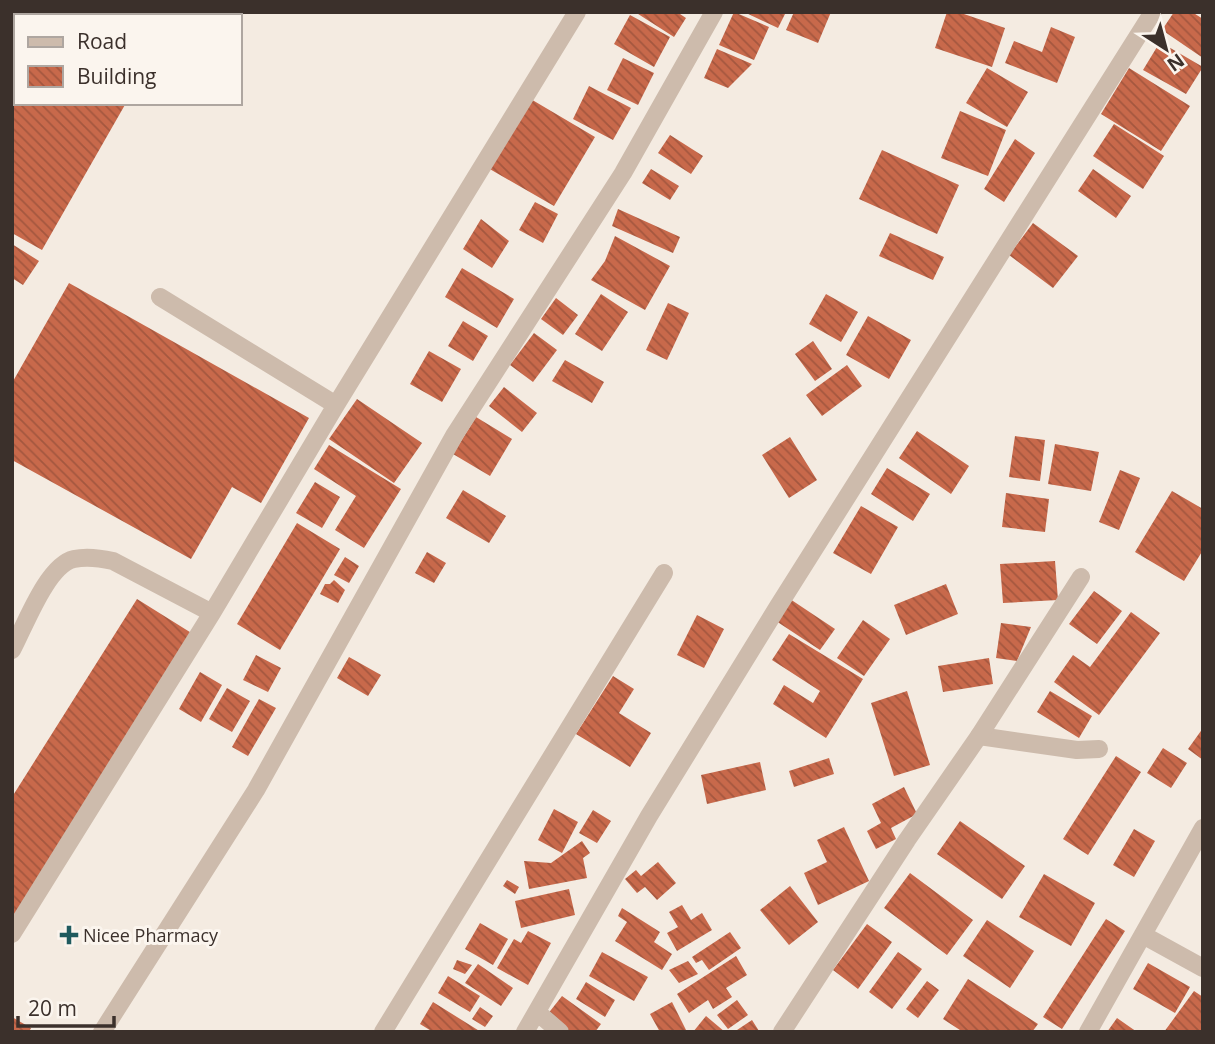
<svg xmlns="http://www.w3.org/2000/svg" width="1215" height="1044" viewBox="0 0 1215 1044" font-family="'Open Sans',sans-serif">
  <defs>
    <pattern id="building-back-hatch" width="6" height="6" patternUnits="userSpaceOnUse" patternTransform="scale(1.75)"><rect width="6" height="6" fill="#c8694b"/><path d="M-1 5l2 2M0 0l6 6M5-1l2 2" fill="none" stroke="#a4573f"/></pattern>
  </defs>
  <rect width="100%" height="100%" fill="#f4ebe1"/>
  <path fill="url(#building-back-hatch)" d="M12,12H178L176,16H16V103H126L42,250L12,233Z
    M635,12H677L686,18L674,37Z
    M734,12L769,27L754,60L719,45Z
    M744,12H786L778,28Z
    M794,12H831L818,43L786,30Z
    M947,12H958L1005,28L992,67L935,48Z
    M1174,12H1192L1203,19V58L1162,30Z
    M630,15L670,37L654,67L614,44Z
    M1051,27L1075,37L1057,83L1005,63L1014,41L1042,52Z
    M1160,42L1203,67L1186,94L1143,70Z
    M717,49L752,64L728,88L704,78Z
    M623,58L654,73L638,105L607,90Z
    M987,68L1028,92L1007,127L966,103Z
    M1129,68L1190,106L1161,151L1101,114Z
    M589,86L631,108L613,140L573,119Z
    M529,98L595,137L554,206L488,168Z
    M960,111L1006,130L988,176L941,158Z
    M1114,124L1164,156L1143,189L1093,156Z
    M670,135L703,156L691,174L658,153Z
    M1015,139L1035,153L1004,202L984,189Z
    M882,150L959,185L937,234L859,199Z
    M651,169L679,186L670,200L642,183Z
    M1093,169L1131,196L1116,218L1078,191Z
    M535,202L558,214L543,243L519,230Z
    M618,209L680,237L673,253L612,226Z
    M481,219L509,241L492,268L463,249Z
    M1033,223L1078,256L1053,288L1009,255Z
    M890,233L944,257L933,280L879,256Z
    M615,236L670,266L645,310L591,280L605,261Z
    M12,244L39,261L23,285L12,278Z
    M462,268L514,299L497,328L445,297Z
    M69,283L309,418L261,503L232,487L191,559L12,460V383Z
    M601,294L628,312L602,351L575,334Z
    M826,294L858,312L841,342L809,324Z
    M556,298L578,315L563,335L541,319Z
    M668,303L689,313L667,360L646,350Z
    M868,316L911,340L889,379L846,355Z
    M463,321L488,336L473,361L448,346Z
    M534,333L557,350L533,382L510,365Z
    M813,341L832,369L815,381L795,354Z
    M429,351L461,369L442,402L410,384Z
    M565,360L604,382L592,403L552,381Z
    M847,365L862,386L822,416L806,395Z
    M504,387L537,413L522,432L489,406Z
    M357,399L422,443L394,483L329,439Z
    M476,417L512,439L490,476L453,454Z
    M917,431L969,466L951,494L899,458Z
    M1015,436L1045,440L1040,481L1009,477Z
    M790,437L817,480L789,498L762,455Z
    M1055,444L1099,452L1091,491L1048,484Z
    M329,445L401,489L364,548L335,530L356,496L314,469Z
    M887,468L930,494L913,521L871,494Z
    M1120,470L1140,478L1119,530L1099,522Z
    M315,482L340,497L322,528L296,513Z
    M463,490L506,516L489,543L446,518Z
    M1172,491L1203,509V550L1184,581L1135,552Z
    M1006,493L1049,499L1045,532L1002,527Z
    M861,506L898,527L871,574L833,553Z
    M297,523L340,549L280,650L237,624Z
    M427,552L446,563L434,583L415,573Z
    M345,557L359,566L349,583L334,575Z
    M1055,561L1058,600L1003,603L1000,564Z
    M334,580L345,590L338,603L320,594L325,584H330Z
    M946,584L958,614L906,635L894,605Z
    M1094,591L1122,611L1097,644L1069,624Z
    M137,599L193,634L12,922V797Z
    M790,599L835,629L820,650L776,621Z
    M1131,612L1160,633L1099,715L1054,682L1073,655L1090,667Z
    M697,615L724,629L704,668L677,655Z
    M863,620L890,639L864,676L837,658Z
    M1001,623L1031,627L1017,661L996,658Z
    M789,634L863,679L826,738L773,704L784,685L813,703L820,691L772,660Z
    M256,655L281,668L268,692L243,680Z
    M349,657L381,675L368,696L337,678Z
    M989,658L993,684L943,692L938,666Z
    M200,672L222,685L201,722L179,709Z
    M613,676L634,689L619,713L651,733L630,767L576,734Z
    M227,688L250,701L232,732L209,719Z
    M907,691L930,765L894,776L871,703Z
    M1050,691L1092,716L1079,738L1037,712Z
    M259,699L276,708L248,756L232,747Z
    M1203,728V760L1188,749Z
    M1163,748L1187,763L1171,788L1147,773Z
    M1116,756L1141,772L1088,855L1063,839Z
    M829,758L834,774L794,787L789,771Z
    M760,762L766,790L707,804L701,775Z
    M904,787L917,814L891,828L896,839L876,849L867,831L881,823L872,804Z
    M554,809L578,822L562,853L538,840Z
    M593,810L611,821L597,843L579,833Z
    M960,821L1025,866L1002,899L937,854Z
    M844,827L869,881L818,905L804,873L827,862L817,840Z
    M1134,829L1155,841L1134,877L1113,865Z
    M582,841L590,853L583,858L587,878L529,889L524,861L551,863Z
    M658,862L676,883L657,900L645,887L637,893L625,879L636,870L641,876Z
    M910,873L973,920L947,955L884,908Z
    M1044,874L1095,903L1071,946L1019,917Z
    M507,880L519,887L515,894L503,886Z
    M790,886L818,922L789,945L760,910Z
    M569,889L575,915L521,928L515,901Z
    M682,905L691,920L702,913L712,930L677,951L667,933L678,927L669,912Z
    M622,908L660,932L654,942L672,954L662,970L615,941L627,922L618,916Z
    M1106,919L1125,931L1062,1029L1043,1017Z
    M987,920L1034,951L1010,988L963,956Z
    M480,923L508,939L493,965L465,949Z
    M867,924L892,942L858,989L833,970Z
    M528,931L551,943L528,985L497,968L514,939L521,943Z
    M730,932L741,948L709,970L702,960L696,963L692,957Z
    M602,952L648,977L634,1001L589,976Z
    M898,952L922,969L892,1009L869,992Z
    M736,956L747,975L726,988L732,997L713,1009L708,1000L689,1013L677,994Z
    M457,960L472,965L465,974L453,969Z
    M688,961L698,974L679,983L669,970Z
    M1148,963L1190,987L1175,1013L1133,989Z
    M478,964L513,988L501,1006L465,983Z
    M448,976L480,996L470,1012L438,993Z
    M968,979L1038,1024L1032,1032H963L943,1019Z
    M927,981L939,990L918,1018L906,1009Z
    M586,982L615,1000L605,1017L576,999Z
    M1194,991L1203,997L1202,1032H1164Z
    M562,996L601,1024L595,1032H571L547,1015Z
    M737,1000L748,1015L728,1029L717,1015Z
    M433,1002L481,1032H433L420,1024Z
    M672,1002L687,1032H660L650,1014Z
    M480,1007L493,1016L485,1027L472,1019Z
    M706,1016L725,1032H693Z
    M12,1017L31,1028L29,1032H12Z
    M1117,1018L1137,1032H1107Z
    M752,1020L759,1031L738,1032L737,1030Z"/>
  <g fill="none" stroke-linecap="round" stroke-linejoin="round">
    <path stroke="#cdbbac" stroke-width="18" d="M160,297L336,405
      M12,650C25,626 47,565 74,559C87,556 100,558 113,561L212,613
      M979,736L1077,750L1099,749
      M12,934L212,613L336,405L577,12
      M383,1032L664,573"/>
    <path stroke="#cdbbac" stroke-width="18" d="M1143,935L1203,968
      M537,1012L560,1032
      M102,1032L256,790L455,434L623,173L714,12
      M525,1032L649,816L777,608L1153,12
      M782,1032L907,840L979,736L1081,577
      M1088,1032L1203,828"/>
  </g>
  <path fill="#1f5a5e" stroke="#fbf5ee" stroke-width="2.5" d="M65.5 924.5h7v7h7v7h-7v7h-7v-7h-7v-7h7z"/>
  <g text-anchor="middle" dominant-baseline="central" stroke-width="6" stroke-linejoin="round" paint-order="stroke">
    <g font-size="18" fill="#3b302b" stroke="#fbf5ee" text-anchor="start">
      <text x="83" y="935">Nicee Pharmacy</text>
    </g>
  </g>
  <rect width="1215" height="1044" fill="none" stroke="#3b302b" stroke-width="28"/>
  <rect x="14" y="14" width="228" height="91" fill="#fbf5ee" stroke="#aea6a0" stroke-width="2"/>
  <rect x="28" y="37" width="35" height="10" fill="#cdbbac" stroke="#aea6a0" stroke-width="2"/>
  <text x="77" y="49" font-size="21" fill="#3b302b">Road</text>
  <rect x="28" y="66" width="35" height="21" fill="url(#building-back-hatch)" stroke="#aea6a0" stroke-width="2"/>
  <text x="77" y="84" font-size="21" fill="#3b302b">Building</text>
  <g transform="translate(1166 49) rotate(144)" stroke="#fbf5ee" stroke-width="5" paint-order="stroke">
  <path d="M0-5L12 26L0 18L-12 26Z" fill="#3b302b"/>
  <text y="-10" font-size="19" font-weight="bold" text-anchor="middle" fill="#3b302b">N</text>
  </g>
  <path d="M18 1016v10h96v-10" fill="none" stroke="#3b302b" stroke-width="3.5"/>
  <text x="28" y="1016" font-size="21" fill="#3b302b" stroke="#fbf5ee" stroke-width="5" paint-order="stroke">20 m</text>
</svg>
